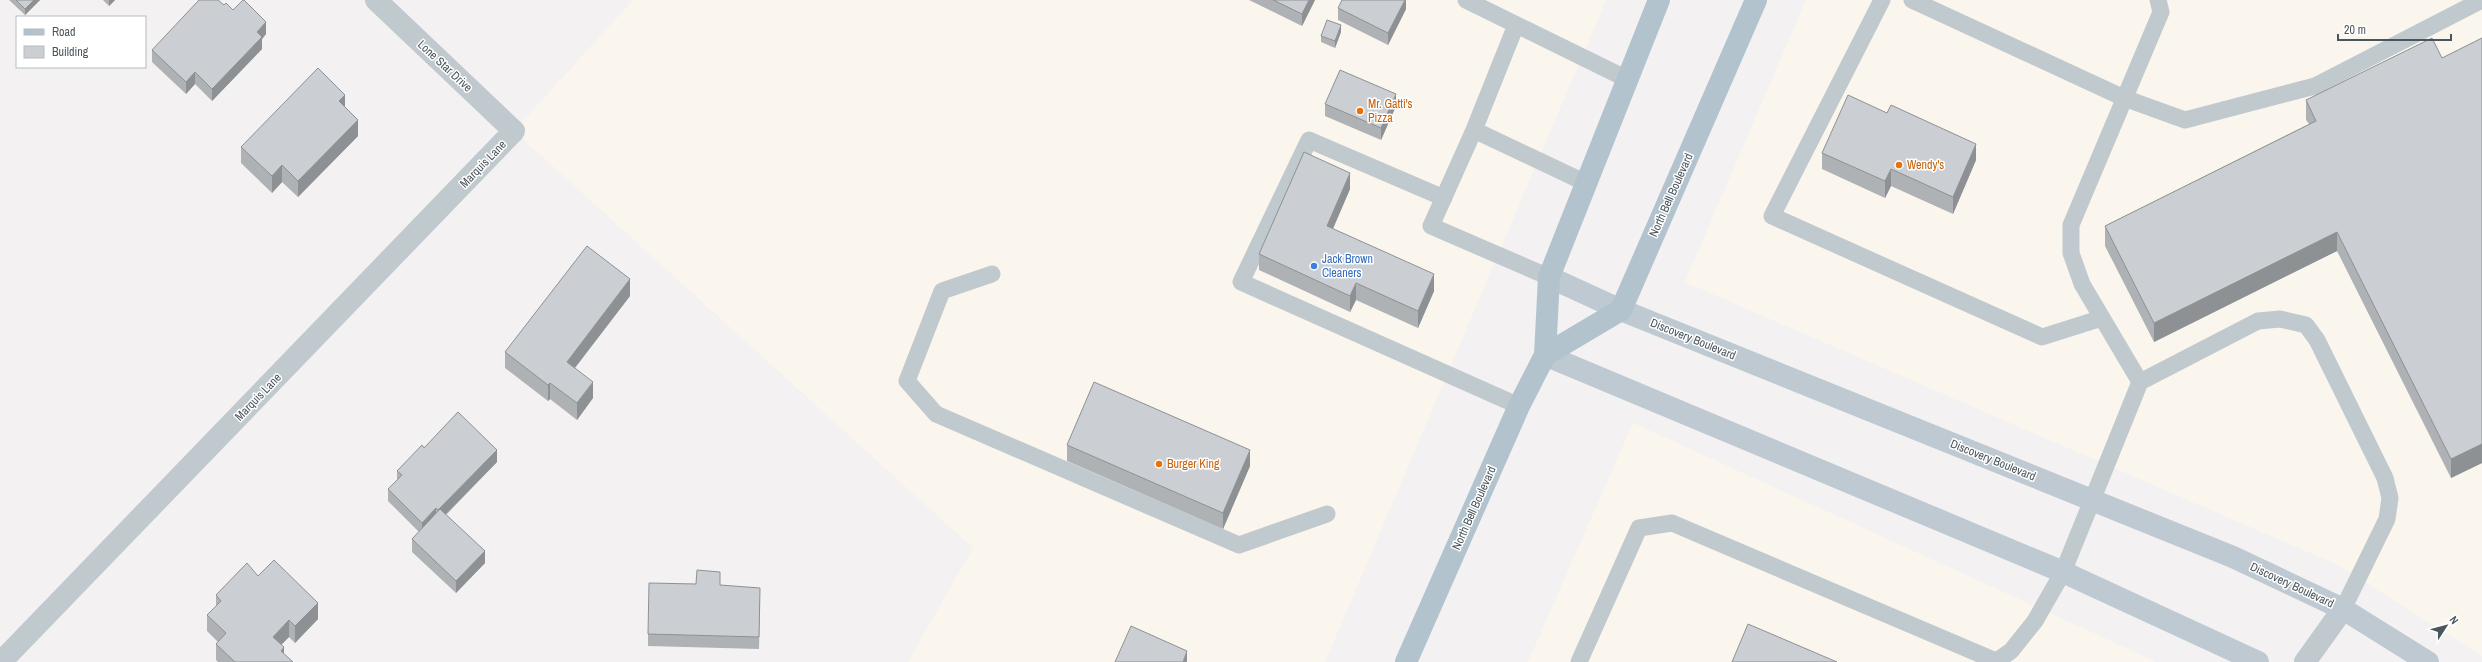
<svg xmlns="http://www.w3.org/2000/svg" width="2482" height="662" viewBox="0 0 2482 662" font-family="'Archivo Narrow',sans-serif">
  <rect width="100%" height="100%" fill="#f3f1f1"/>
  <path fill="#fbf6ed" d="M633,0H1606L1325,662H908L973,548L514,131Z
    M1806,0H2482V656L2338,565L1685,282Z
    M1633,423L2111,641L2155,662H1528Z"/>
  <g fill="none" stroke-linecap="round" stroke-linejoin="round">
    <path stroke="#c0c9ce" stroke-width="17" d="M1466,0L1629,80
      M1882,0L1772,216L2042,337L2102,318
      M1912,0L2124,98L2185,120L2315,86L2482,0
      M1516,25L1474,130L1586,183
      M1474,130L1431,226L1549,277
      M1444,198L1309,140L1241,282L1519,406
      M992,274L942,291L907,381L936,414L1239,545L1327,514
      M2140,382L2258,321L2280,319L2306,325L2317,340L2385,478L2390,498L2387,519L2343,609
      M1579,662L1639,528L1672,523L1996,661
      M1995,662L2011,651L2035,621L2063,572L2140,382L2082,284L2071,253V225L2161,12L2158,0"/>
    <path stroke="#c0c9ce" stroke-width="22" d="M1,662L514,131L376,0
      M2305,662L2343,609"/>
    <path stroke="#bec9d1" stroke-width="22" d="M1549,277L1621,310L2233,557L2343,609L2428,662
      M1545,355L2063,572L2258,662"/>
    <path stroke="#b2c3ce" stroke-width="22" d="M1545,355L1621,310L1756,0
      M1406,662L1519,406L1545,355L1549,277L1659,0"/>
  </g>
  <path fill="#afb2b5" d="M9,0H40L25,15Z
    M103,0H115L109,6Z
    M1249,0H1315L1302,26Z
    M1406,0V9L1388,45L1338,20V8Z
    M233,10L266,34L262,39V49L212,101L195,84L186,94L152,62V50Z
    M1341,32L1335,48L1321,42V36Z
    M2482,38V463L2451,478L2337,251L2154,342L2105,246V226L2309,124L2306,120V100L2442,58Z
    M1325,104L1396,106L1381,140L1325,116Z
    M345,107L358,136L298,197L282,182L272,193L241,163V147Z
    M1822,153L1976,160L1953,214L1891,186L1885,198L1822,169Z
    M1350,189L1333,229L1434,291L1418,328L1356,300L1350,312L1259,270V254Z
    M630,296L575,368L593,398L577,420L550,399L548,401L505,368V352Z
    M1067,445L1250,466L1223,529L1067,461Z
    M424,448L497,462L446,515L485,563L456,593L412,552V539L419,532L388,501V489L397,480V471Z
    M258,576L318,619L295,643L289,637L281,645L284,654L293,662H218L216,660V644L218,642L207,631V615L216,606V595Z
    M720,585L760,600L759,649L648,646V634Z"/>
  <path fill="#8e9194" d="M34,0H40L25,15V9Z
    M109,0H115L109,6Z
    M1309,0H1315L1302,26V14Z
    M1405,0H1406V9L1388,45V33Z
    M266,22V34L262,39V49L212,101V89L257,32Z
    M1341,25V32L1335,48V41Z
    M195,72V84L186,94V82Z
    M1396,94V106L1381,140V128Z
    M345,95V111L339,101Z
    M358,120V136L298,197V181Z
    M1976,144V160L1953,214V197Z
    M282,165V182L272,193V176Z
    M1891,169V186L1885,198V181Z
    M1350,173V189L1327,242V226Z
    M2337,232V251L2154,342V323Z
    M1434,274V291L1418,328V311Z
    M630,279V296L567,378V362Z
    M1356,283V300L1350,312V296Z
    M593,382V398L577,420V403Z
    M550,383V399L548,401V385Z
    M2482,444V463L2451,478V459Z
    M497,450V462L438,522V510Z
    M1250,450V466L1223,529V513Z
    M436,508V520L422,535V523Z
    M485,551V563L456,593V581Z
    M318,603V619L295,643V626Z
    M289,620V637L273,653V637Z
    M284,647V662L281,651Z
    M1187,651V662H1183Z"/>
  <path fill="#cbcfd3" stroke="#8e9194" d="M16,0H34L25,9Z
    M199,0H218L224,5L226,3L233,10L243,0H244L266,22L257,32L262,37L212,89L195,72L186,82L152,50Z
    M1273,0H1309L1302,14Z
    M1342,0H1405L1388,33L1338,8Z
    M1327,20L1341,25L1335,41L1321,36Z
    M2432,38L2442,58L2482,38V444L2451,459L2337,232L2154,323L2105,226L2316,121L2306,100Z
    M318,68L345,95L339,101L358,120L298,181L282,165L272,176L241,147Z
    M1340,70L1396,94L1381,128L1325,104Z
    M1848,95L1887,113L1891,105L1976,144L1953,197L1891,169L1885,181L1822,153Z
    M1304,152L1350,173L1327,226L1434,274L1418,311L1356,283L1350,296L1259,254Z
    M587,246L630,279L567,362L593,382L577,403L550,383L548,385L505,352Z
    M1094,382L1250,450L1223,513L1067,445Z
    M458,412L497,450L438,510L436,508L422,523L388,489L402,475L397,471L422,445L424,448Z
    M440,509L485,551L456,581L412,539Z
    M274,560L318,603L295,626L289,620L273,637L284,647L281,651L293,662H235L216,644L226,633L207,615L221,601L216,595L247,563L258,576Z
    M697,570L720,572V585L760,588L759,637L648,634L649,583L696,584Z
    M1748,624L1837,662H1732Z
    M1131,626L1187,651L1183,662H1115Z"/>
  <g fill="#e8710a" stroke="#fff" stroke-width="1.5">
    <circle cx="1360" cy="111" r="4"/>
    <circle cx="1899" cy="165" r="4"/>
    <circle cx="1159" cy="464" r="4"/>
  </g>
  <circle fill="#3f7fe0" stroke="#fff" stroke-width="1.5" cx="1314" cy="266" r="4"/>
  <g text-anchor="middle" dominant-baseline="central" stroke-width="3" stroke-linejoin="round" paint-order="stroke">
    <g font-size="12" fill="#4a565d" stroke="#fff">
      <text transform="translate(445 66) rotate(43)">Lone Star Drive</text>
      <text transform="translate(483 164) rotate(-46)">Marquis Lane</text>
      <text transform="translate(1671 195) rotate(-66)">North Bell Boulevard</text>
      <text transform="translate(1693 339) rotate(22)">Discovery Boulevard</text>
      <text transform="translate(258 397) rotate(-46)">Marquis Lane</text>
      <text transform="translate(1993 460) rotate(22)">Discovery Boulevard</text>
      <text transform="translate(1474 508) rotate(-66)">North Bell Boulevard</text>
      <text transform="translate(2292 585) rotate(25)">Discovery Boulevard</text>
    </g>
    <g font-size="12" fill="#c56008" stroke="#fff" text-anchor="start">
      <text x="1368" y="104">Mr. Gatti's<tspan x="1368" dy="14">Pizza</tspan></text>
      <text x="1907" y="165">Wendy's</text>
      <text x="1167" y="464">Burger King</text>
    </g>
    <g font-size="12" fill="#366cbe" stroke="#fff" text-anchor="start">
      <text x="1322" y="259">Jack Brown<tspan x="1322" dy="14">Cleaners</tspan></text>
    </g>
  </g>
  <rect x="16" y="16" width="130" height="52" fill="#ffffff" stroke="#b7bbbe"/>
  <rect x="24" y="29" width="20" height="6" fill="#b2c3ce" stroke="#b7bbbe"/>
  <text x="52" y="36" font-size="12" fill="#4a565d">Road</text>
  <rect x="24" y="46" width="20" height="12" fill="#cbcfd3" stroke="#b7bbbe"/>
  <text x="52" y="56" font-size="12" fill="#4a565d">Building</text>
  <g transform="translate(2446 626) rotate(54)" stroke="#ffffff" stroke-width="3" paint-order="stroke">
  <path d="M0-3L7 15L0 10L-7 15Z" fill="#4a565d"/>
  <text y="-6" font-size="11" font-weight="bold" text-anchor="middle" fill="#4a565d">N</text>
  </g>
  <path d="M2338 34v6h113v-6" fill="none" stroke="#4a565d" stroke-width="2"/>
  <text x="2344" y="34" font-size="12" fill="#4a565d" stroke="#ffffff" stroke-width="3" paint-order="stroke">20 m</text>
</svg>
